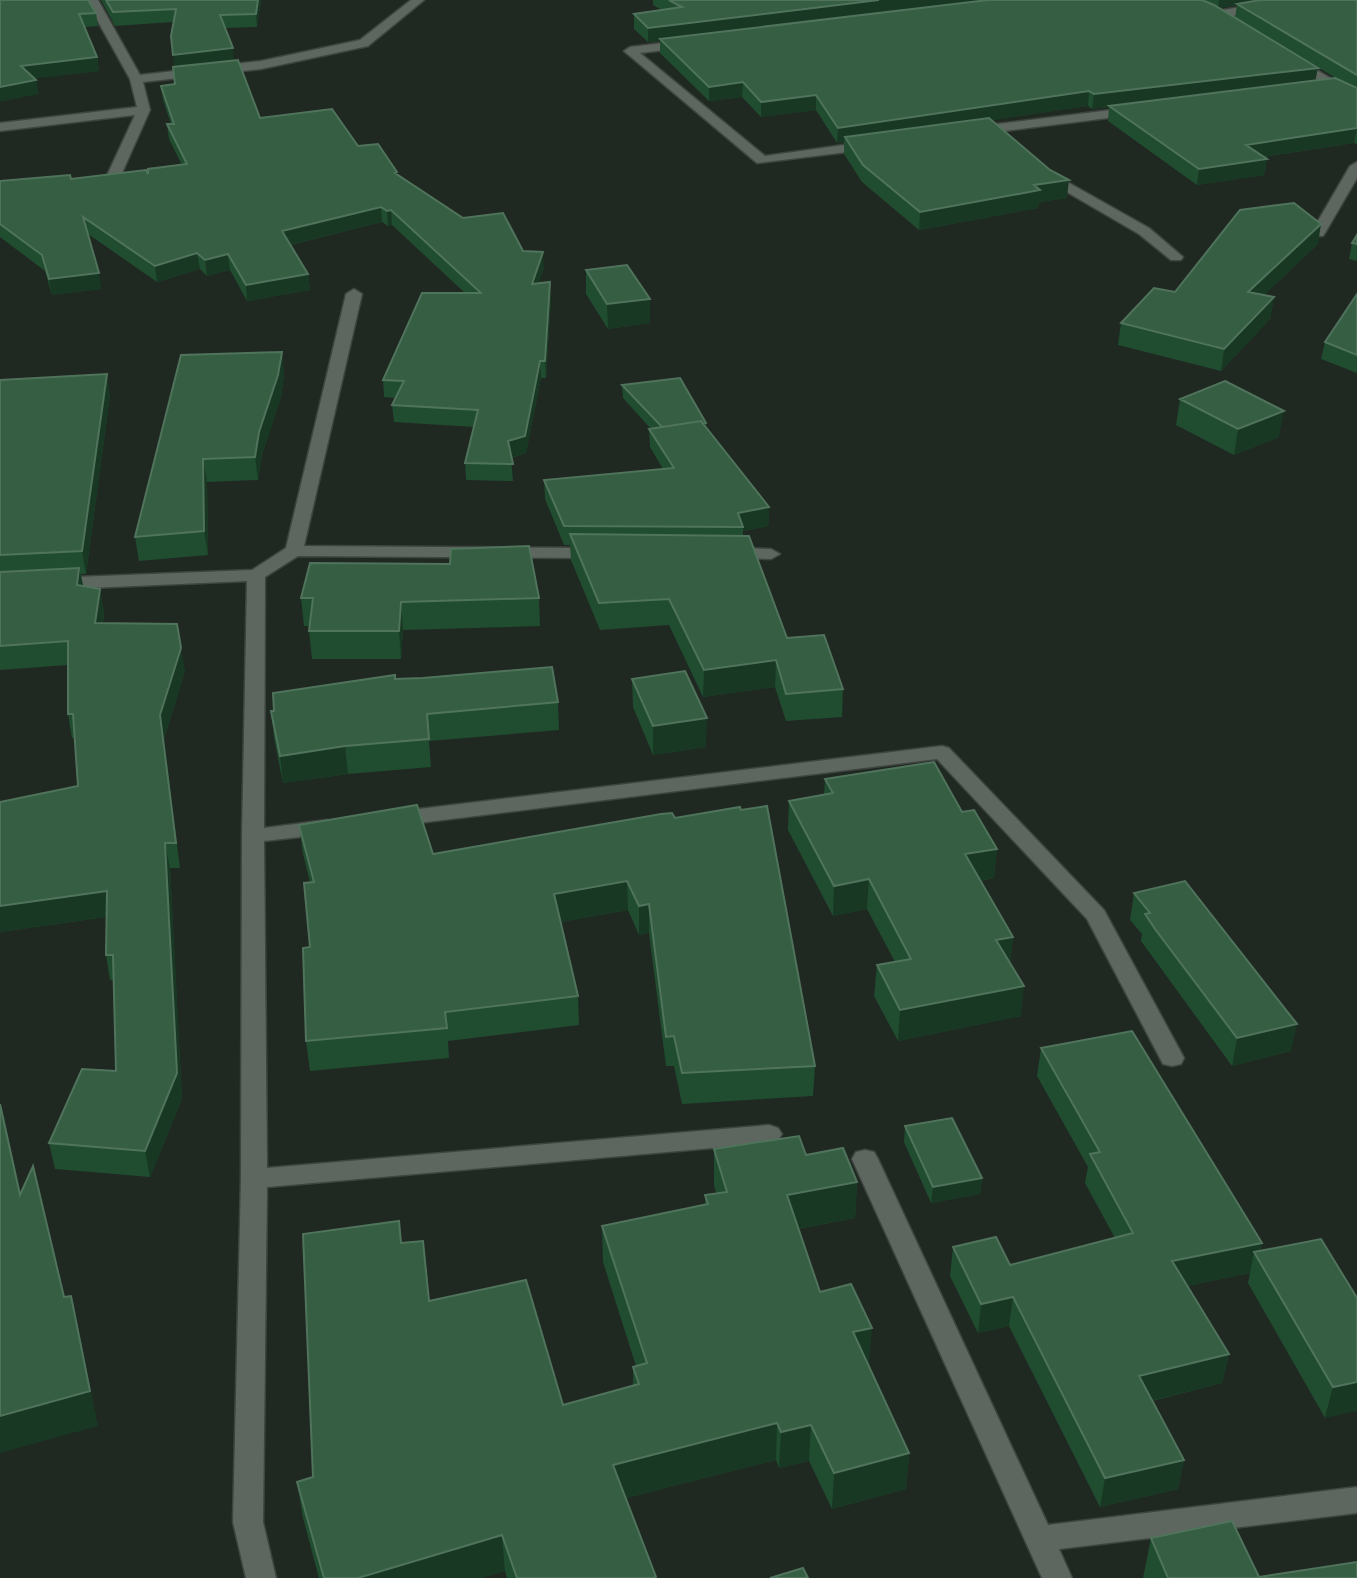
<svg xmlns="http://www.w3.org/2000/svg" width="1357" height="1578" viewBox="0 0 1357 1578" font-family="'Archivo Narrow',sans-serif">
  <rect width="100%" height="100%" fill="#202822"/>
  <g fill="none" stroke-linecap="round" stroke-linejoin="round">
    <defs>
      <path id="minor" d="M86,0H98L140,75L261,61L360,40L411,0H424L368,46L261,69L143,82L150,110L118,182L111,186L104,182L135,115L0,131V123L137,107L130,79Z
        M1282,0H1308L1302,3L1217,19L1211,15L1217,11Z
        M687,40L693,44L691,47L640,53L765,156L872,141L879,145L872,149L757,163L624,51L630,47Z
        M1293,56L1357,94V103L1289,63L1287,60Z
        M1135,107L1141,111L1140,114L973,135L966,131L973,127Z
        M1357,162V178L1325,233L1323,236H1313L1311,233L1350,166Z
        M1046,170L1149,228L1183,257L1181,260H1171L1139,234L1041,177V171Z
        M354,289L362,294L304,546L597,548L606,553L597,558L298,556L265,577L264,828L327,820L335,822L338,827L335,832L327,834L264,841L267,1168L769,1125L778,1128L782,1134L778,1140L769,1143L267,1187L263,1522L276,1578H246L233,1522L241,1179L242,836L247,581L0,592V580L252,570L286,548L346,294Z
        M727,548L771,549L780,554L771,559L721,557L718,553Z
        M942,746L949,748L1104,910L1184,1058L1181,1064L1172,1066L1163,1064L1087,919L937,759L394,826L386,824L383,819L386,814L394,812Z
        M865,1150L874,1152L878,1159L1048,1525L1357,1487V1513L1059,1549L1072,1578H1042L852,1159L856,1152Z"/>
    </defs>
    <use href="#minor" stroke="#3e443f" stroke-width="3"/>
    <use href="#minor" fill="#5e675f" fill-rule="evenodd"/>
  </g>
  <path fill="#204d30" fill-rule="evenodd" d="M0,0L96,13L98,26L84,27L97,57L99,71L34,78L39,94Z
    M101,0H261L257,27L225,28L234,60L260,118L358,146L397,175L463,218L523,251L544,268L538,284L551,298L546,378H541L526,453L511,458L513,481L466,480L465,463L474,427L394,422L392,405L396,398L384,397L383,380L465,293L392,225L388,226L382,222L290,245L308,274L310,290L247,301L230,270L207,276L200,269L157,282L88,234L101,289L52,295L45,271L0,237V181L71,179L148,174L182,165L169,139L167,124H171L163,100L161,86L175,84L173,22L115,26Z
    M653,0H1357V144L1354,143L1264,157L1267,159L1264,175L1197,185L1108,121L1109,107L1092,109L1088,106L991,120L1067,198L1039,202L1038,208L919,230L862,182L844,154V142L837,143L816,110L761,117L742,97L709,101L660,53V41L648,42L634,29V14L662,10L653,5ZM1237,5L1235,18L1219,8ZM1248,26L1336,78L1315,80Z
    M1357,235V261L1349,259L1352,243Z
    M1318,244L1264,295L1274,297L1270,319L1221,371L1118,345L1121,323L1175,292Z
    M586,270L650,299V323L608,329L586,294Z
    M1357,294V373L1321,359L1325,342Z
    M282,352L284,375L281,397L262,455L258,480L207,482L208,555L139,561L135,537Z
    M0,380L110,395L86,574H81L83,586L100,589L104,612L103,623L185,671L164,739L180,868H170L182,1099L150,1177L55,1169L49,1143L116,1071L113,980H110L106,955V917L0,932V802L78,786L75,738H72L68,714V665L0,670Z
    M622,385L706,423V428L769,526L743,531V536L787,638L843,689L842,717L786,721L775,687L703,697L669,625L600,630L571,560L570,545H564L545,499L544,480L663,469L650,447L649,429H651L623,398Z
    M1180,399L1279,437L1234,455L1176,425Z
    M301,598H539L540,626L403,630L401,659H312L309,631V626H304Z
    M396,679L558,702L559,730L429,741L431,767L348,774L283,783L274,738L271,711Z
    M632,679L706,747L653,755L633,707Z
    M825,779L962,812L997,849L994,878L980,881L1013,937L1010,962L1021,1016L898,1041L874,996L877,965L895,962L867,909L833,916L788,830L789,801L824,795Z
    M661,814L815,1066L813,1096L682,1104L674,1066H666L649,933L639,935L628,910L561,922L578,996L579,1025L448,1041L449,1058L310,1071L306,1041L310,947V882L303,854L299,825L433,854Z
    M1134,893L1291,1051L1232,1066L1141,941L1142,934L1130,920Z
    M1041,1048L1262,1243L1260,1251L1357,1298L1325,1418L1248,1283L1250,1273L1187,1286L1229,1354L1222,1383L1152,1401L1184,1460L1178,1489L1100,1507L1009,1326L978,1333L950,1276L953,1247L1010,1265L1115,1238L1085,1183L1088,1167L1037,1076Z
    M905,1126L982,1178L980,1194L931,1203L904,1142Z
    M714,1149L806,1155L857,1182L855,1218L798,1229L820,1292L869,1364L909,1453L906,1489L832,1509L809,1461L779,1468L776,1460L626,1498L656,1578H507L505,1571L481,1578H319L303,1518L297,1482L313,1477L401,1243L429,1301L563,1405L633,1386V1367L636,1366L603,1262L602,1226L705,1205V1195L716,1193L714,1185Z
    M1151,1538L1259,1577L1357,1578H1143Z"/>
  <path fill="#183823" d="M258,0H261L257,27L256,14Z
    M879,0H992L660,39V41L648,42V28Z
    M1219,0H1266L1218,8Z
    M233,48L234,61L174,68L173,55Z
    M97,57L99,71L23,80L21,66Z
    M1318,68L1315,82L1109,106V107L1092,109L1094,94Z
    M36,80L39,94L0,102V87Z
    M743,82L742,97L709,101V87Z
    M1089,91L1088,106L848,142L845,137L844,142L837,143L838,128Z
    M816,95V110L761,117V102Z
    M1357,128L1354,143L1243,160L1246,145Z
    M1267,159L1264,175L1197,185L1199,169Z
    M1069,180L1067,198L1039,202L1038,208L919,230L920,212L1034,185Z
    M381,207L382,222L284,246L282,231Z
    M391,210L392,225L388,226L387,211Z
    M1321,224L1318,244L1245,313L1248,292Z
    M543,252L544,268L533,301L532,284Z
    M197,253L200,269L157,282L155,266Z
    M228,254L230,270L207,276L205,260Z
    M99,273L101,289L52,295L49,279Z
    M308,274L310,290L247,301L246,285Z
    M550,282L551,298L546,378L545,361Z
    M1274,297L1270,319L1221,371L1224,349Z
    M650,299V323L608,329L607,304Z
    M282,352L284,375L281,397L262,455L258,480L255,457L259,432Z
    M540,361L541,378L526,453L509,458L508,441Z
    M107,374L110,395L86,574L82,551Z
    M1284,411L1279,437L1234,455L1238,429Z
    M203,459L207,482L208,555L204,531Z
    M769,507V526L743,531V527L738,513Z
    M79,568L84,591L77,585Z
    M100,589L104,612L99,646L95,623Z
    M401,602L403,630L401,659L399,631Z
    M181,648L185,671L164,739L180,868L160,715Z
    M776,660L775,687L703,697L704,670Z
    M707,718L706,747L653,755V726Z
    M345,746L348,774L283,783L280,756Z
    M165,843L170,868L182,1099L150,1177L145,1151Z
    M997,849L994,878L962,884L965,854Z
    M869,879L867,909L833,916L834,886Z
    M627,881L628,910L555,923L554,894Z
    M107,891L112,916L0,932V906Z
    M649,904V933L639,935V906Z
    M1013,937L1010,967L996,940Z
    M1024,986L1021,1016L898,1041L900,1010Z
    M1297,1024L1291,1051L1232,1066L1237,1038Z
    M0,1100L29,1230L20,1195Z
    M982,1178L980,1194L931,1203L933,1187Z
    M857,1182L855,1218L786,1231L787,1195Z
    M1262,1243L1258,1259L1254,1252L1250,1273L1167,1290L1172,1261Z
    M71,1296L79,1330L98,1426L0,1453V1416Z
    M1013,1297L1009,1326L978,1333L981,1304Z
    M872,1328L869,1364L851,1369L853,1332Z
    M1229,1354L1222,1383L1133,1405L1139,1376Z
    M1357,1382V1411L1325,1418L1333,1387Z
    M777,1423L776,1460L614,1501L613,1465Z
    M811,1425L809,1461L779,1468L781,1432Z
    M909,1453L906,1489L832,1509L834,1473Z
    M1184,1460L1178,1489L1100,1507L1105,1478Z
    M502,1535L505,1571L481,1578H358Z"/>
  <path fill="#355e43" stroke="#50735c" stroke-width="2" d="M0,0H88L96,13L79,14L97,57L21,66L36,80L0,87Z
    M106,0H258L256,14L220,15L233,48L173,55L171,36L176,9L113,12Z
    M669,0H879L648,28L634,14L682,7Z
    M988,0H1202L1214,5L1318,68L1094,94L1089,91L838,128L816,95L761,102L743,82L709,87L660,39Z
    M1260,0H1357V75L1237,4Z
    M238,60L260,118L332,109L358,146L378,144L397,172L395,173L463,218L503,213L523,251L543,252L532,284L550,282L545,361H540L525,436L508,441L513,464L465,463L478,410L392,405L404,381L383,380L422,293H481L391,210L387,211L381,207L282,231L308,274L246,285L228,254L205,260L197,253L155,266L83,217L99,273L49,279L42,255L0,224V181L70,175L71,179L146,170L148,174V169L187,164L167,124H174L161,86L175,84L173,67Z
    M1335,78L1357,88V128L1246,145L1267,159L1199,169L1109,106Z
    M989,118L1050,170L1069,180L1034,185L1040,190L920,212L863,165L845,137Z
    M1294,203L1321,224L1248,292L1274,297L1224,349L1121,323L1154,288L1175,292L1240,210Z
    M1357,235V244L1352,243Z
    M627,265L650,299L607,304L586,270Z
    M1357,294V355L1325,342Z
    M282,352L278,375L259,432L255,457L203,459L204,531L135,537L181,355Z
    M107,374L82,551L0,555V380Z
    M680,378L706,423L703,424L701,421L662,427L622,385Z
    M1225,381L1284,411L1238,429L1180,399Z
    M701,421L769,507L738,513L743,527L564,526L544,480L674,468L649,429Z
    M570,534L749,536L787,638L824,635L843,689L786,694L776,660L704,670L669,599L599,603Z
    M529,546L539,598L401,602L399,631H309L313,598H301L310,563L450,564L451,549Z
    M79,568L77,585L100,589L95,623L177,624L181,648L160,715L176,843H165L177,1073L145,1151L49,1143L82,1069L116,1071L113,955H106L107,891L0,906V802L78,786L73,714H68V641L0,646V572Z
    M552,667L558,702L427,714L429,739L345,746L280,756L271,711H274L273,693L395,675V679L423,678Z
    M685,671L707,718L653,726L632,679Z
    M934,762L962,812L974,810L997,849L965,854L1013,937L996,940L1024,986L900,1010L877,965L911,959L869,879L834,886L789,801L833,793L825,779Z
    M417,805L433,854L661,814L672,813L675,818L740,807L741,810L767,806L815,1066L682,1073L674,1036L666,1037L649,904L639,906L627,881L554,894L578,996L445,1012L447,1028L306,1041L303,948L310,947L304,883L314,882L299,825Z
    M1185,881L1297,1024L1237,1038L1155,929L1145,914L1150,913L1134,893Z
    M1132,1031L1262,1243L1172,1261L1229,1354L1139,1376L1184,1460L1105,1478L1013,1297L981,1304L953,1247L996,1237L1010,1265L1133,1233L1090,1154L1100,1152L1041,1048Z
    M0,1104L20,1195L33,1166L64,1297L71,1296L90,1391L0,1416Z
    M952,1118L982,1178L933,1187L905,1126Z
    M799,1136L806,1155L843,1148L857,1182L787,1195L820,1292L851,1284L872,1328L853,1332L909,1453L834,1473L811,1425L781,1432L777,1423L613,1465L656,1577L653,1578H517L502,1535L358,1578H324L297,1482L313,1477L303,1234L399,1221L401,1243L423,1241L429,1301L526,1280L563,1405L639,1384L633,1367L647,1363L602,1226L708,1204L705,1195L727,1192L714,1149Z
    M1321,1239L1357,1298V1382L1333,1387L1254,1252Z
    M1232,1521L1259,1577L1357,1562V1578H1168L1151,1538Z
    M803,1568L808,1578H770Z"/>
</svg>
